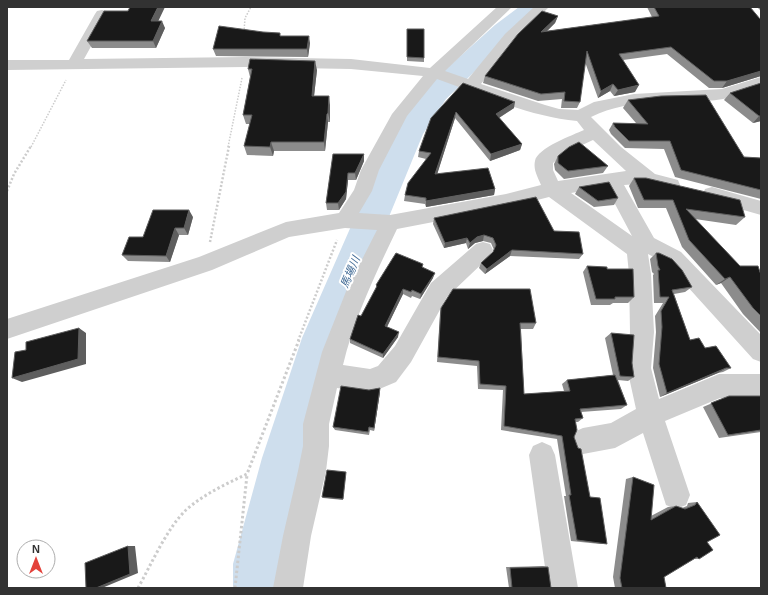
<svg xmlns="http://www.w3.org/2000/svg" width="768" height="595" viewBox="0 0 768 595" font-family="Arial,'Noto Sans JP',sans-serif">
  <rect width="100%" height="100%" fill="#fff"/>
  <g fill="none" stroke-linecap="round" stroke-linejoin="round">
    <path fill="#cedeed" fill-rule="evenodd" d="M519,7H546L542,12L513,35L446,99L423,134L386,224L342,338L308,458L285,564V588H233V564L262,458L302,338L352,224L394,133L426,87L495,25Z"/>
    <path stroke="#ccc" stroke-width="1.5" stroke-dasharray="1.5 1.5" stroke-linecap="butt" d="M244,32L245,18L251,7
      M31,147L66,80
      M228,147L242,78"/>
    <path stroke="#ccc" stroke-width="2.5" stroke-dasharray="2 2" stroke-linecap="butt" d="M7,191L14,174L31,146
      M210,242L229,146
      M298,341L337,240"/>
    <path stroke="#ccc" stroke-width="3" stroke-dasharray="2.5 2.5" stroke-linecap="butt" d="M138,588C151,565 167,528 186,510C204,494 226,484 247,474L299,340
      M235,588L247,475"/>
    <path fill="#cfcfcf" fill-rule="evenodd" d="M497,7H512L445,71L468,79L505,34L534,7H549L515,40L481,84L545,105L559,109L578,110L594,102L634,94L722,89L761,77V87C749,91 736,97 723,99C679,106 632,96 591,117L621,147L655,174L678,180L680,185L678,190L671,192L638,184L624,185L654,238L681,252L761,335V362L753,359L667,264L648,254L651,274L654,332L651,368L659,399L719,374H761V398H720L665,421L690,495L686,505L676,509L666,505L643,433L615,448L583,454L574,450L570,441L574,432L583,428L611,423L636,409L627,368L630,332L629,274L627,254L549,197L506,208L397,229C376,273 354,318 343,365L370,369L378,366L395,346L431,283L476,244L483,242L490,244L493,250L490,256L447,297L411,362L396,382L370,393L337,388L329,424V446L326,471L311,536L303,588H273L283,536L298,471L303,446V424L322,352L347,289L377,230L345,228L289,237L212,270L7,339V319L199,257L286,222L339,213L354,190L361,170L392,114L423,76L351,69L245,67L7,70V60H69L95,14L97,11L102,10L107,11L109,14L84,59L245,57L351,59L430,68ZM437,79C482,95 530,117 577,121L584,130C573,135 537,148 535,161C533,170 538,177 541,185L506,194L390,215L359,213L372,191L379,170L407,116ZM593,140L626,171L558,181L553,170V163L565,153ZM606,187L632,236L571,193Z
      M712,187L761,201V215L705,199L703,194L705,189Z
      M542,442L551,446L555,455L578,588H548L529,455L533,446Z"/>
  </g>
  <path fill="#8c8c8c" d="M647,7H750L760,19H761V76L722,88H709L667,54L623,60L635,92L614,96L610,91L598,98L585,62L580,102L577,108H561L562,99L538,101L483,83L485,76L558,16L555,23L547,31L652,17Z
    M757,7H761V11Z
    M158,21L165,28L156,48H92L87,41Z
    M407,29L424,58V62L407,61Z
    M281,36L310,43L308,57L216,56L213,49Z
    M248,69L317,70L314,96L330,105V122H328L325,151H274L273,156L247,155L244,146L250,124H246L243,115L250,77Z
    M463,83L514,108L499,118L522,144L520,150L490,161L455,118L437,174L495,189L494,195L426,207L425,204L404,201L405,195L426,159L418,157L419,151Z
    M761,83V121L753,123L724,100L730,93Z
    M628,100L744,157L761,158V199L675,177L664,149L625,148L611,134L609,130L613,123H636L623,108Z
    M333,154H364V161L356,180H348L346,199L339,210H327L326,203Z
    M558,156L608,166L603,173L564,179L555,170L554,164Z
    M634,178L745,217L736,225L695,219L740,266L761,275V333L743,314L721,283L716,285L682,247L666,208H638L629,186Z
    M579,187L618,198L614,205L594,207L575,194Z
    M193,217L188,235H179L170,262L128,261L122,255L143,237Z
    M434,218L554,231L583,254L579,259L510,256L485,274L479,268L481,263L493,252L494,250L491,243L483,241L475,243L468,249L466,243L444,248L433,224Z
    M656,253L692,287L685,292L674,294L690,340L705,348L731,368L723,372L718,373L660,397L653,368L656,332L655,316L663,303H654L653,275L654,274L652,272L650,259Z
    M587,266L607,269L634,297L628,303H613L610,305H591L583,272Z
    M423,268L433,278L420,299L412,296L411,298L403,294L387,327L398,337L383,358L350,343V339L376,289V285Z
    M441,308L536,323L533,329H521L524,394L564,391L562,384L567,380L613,375L605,338L611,333L632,363L634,377L628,381L618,380L627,405L621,409L581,412L583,418L578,422H576L574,437L590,497L607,544H600L571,541L564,496H566L557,439L501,430L503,390L478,389L477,366L437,362L440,313Z
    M380,388V392L374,431L370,430L369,435L335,430L333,427L369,390Z
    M729,396H761V432L719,438L703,407Z
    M346,472V473L343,500L323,498L322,497Z
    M633,477L651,516L668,507L676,506L682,508L687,506L688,503L697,502L707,542L699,559H694L664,577L666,588H615L613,577L626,479Z
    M543,566L548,567L551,588H509L506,567Z"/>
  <path fill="#5e5e5e" d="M158,7H165L155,28L151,21Z
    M558,16L555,23L539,39L541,32Z
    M162,21L165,28L156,48L153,41Z
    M309,36L310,43L308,57L307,49Z
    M315,61L317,70L313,105L312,96Z
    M761,71V76L722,88L727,81Z
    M613,84L610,91L598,98L601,91Z
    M639,85L635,92L614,96L618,90Z
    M329,96L330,105V122L328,113Z
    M515,102L514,108L494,121L496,114Z
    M456,112L455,118L435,181V174Z
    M327,114L328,122L325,151L324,142Z
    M759,116H761V121L753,123Z
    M271,142L274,151L273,156L270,147Z
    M522,144L520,150L490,161L491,154Z
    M364,154V161L356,180L355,173Z
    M348,173V180L346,199L339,210L338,203Z
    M495,189L494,195L426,207V201Z
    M189,210L193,217L188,235L184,228Z
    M175,228L179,235L170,262L166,256Z
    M484,235L483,241L475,243L468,249L470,243L477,237Z
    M467,238L466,243L444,248L445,243Z
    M512,250L510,256L485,274L487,269Z
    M435,273L433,278L420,299L421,294Z
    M730,277L721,283L716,285L725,279Z
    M403,289V294L385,331V326Z
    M79,328L86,333V364L22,382L12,378Z
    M399,332L398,337L383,358V354Z
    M726,368L718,373L660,397L667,393Z
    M380,388V392L374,431V428Z
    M128,546H135L138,573L102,588H96Z"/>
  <path fill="#191919" stroke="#5e5e5e" d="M130,7H158L151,21H162L153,41H87L104,11H128Z
    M654,7H750L760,19H761V71L727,81H714L671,47L619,54L639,85L618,90L613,84L601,91L587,51L580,102L564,101L565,92L541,94L485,76L518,34L542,11L558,16L541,32L659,16Z
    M219,26L263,32L280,33V36H309L307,49H213Z
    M407,29H424V58L407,57Z
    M250,59L315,61L312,96H329L328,113L327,114L324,142H271L270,147L244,146L252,115H243L252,69H248Z
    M463,83L515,102L496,114L522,144L491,154L456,112L435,174L488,168L495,189L426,201V198L405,195L408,183L431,153L419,151L431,118Z
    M761,83V116H759L730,93Z
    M706,95L744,157L761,158V190L681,170L670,141H629L615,127L613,123L648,124L628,100L661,96Z
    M579,142L608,166L568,171L558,163V156L569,147Z
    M333,154H364L355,173H348L346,192L338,203H326Z
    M634,178H646L740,200L745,217L686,209L740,266H758L761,275V316L753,308L730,277L725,279L689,240L673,200H644Z
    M609,182L618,198L598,201L579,187Z
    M536,197L554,231L579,232L583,254L512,250L487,269L481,263L493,252L496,245L493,238L484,235L477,237L470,243L467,238L445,243L434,218Z
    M153,210H189L184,228H175L166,256L122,255L129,237H143Z
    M396,253L423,264L422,267L435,273L421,294L412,290L411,292L403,289L385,326L399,332L383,354L350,339L358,315L361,316L377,286L376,285Z
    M656,253H659L672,259L682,270L692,287L672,290L690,340L699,338L705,348L716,346L731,368H726L667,393L659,364L662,327L661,311L669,297H660L658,270H660L658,266Z
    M587,266L607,267V269H633L634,297H615V299H596Z
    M453,289H530L536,323H520L524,394L570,391L567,380L615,375L627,405L580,409L583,418L575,419L577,430L574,437L578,448L581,449L590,497L600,498L607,544L577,540L569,495H571L562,436L504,426L506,386L480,384L479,361L438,357L441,308Z
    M79,328L78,359L12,378L15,352L26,350V342Z
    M611,333L634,335L632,363L634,377L620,376Z
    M341,386L369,390L380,388L374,428L369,427L368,432L333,427Z
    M729,396H761V430L728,435L711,403Z
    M327,470L346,472L343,499L322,497Z
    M633,477L654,485L651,520L676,506L685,509L695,505L697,502L720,535L707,542L713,550L699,559L697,557L664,577L666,588H622L620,578Z
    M128,546L130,574L96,588H86L85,563Z
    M548,567L551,588H512L510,568Z"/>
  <g text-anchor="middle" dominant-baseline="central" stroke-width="4" stroke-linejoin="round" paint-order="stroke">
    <g font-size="11" font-style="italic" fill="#406a95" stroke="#fff">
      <text transform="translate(350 272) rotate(-67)">馬場川</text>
    </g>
  </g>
  <rect width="768" height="595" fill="none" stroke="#323232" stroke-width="16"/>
  <g transform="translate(36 559)"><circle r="19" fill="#ffffff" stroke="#adadad"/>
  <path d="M0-3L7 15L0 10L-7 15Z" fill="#e3413a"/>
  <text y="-6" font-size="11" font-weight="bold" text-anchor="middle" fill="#323232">N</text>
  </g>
</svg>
